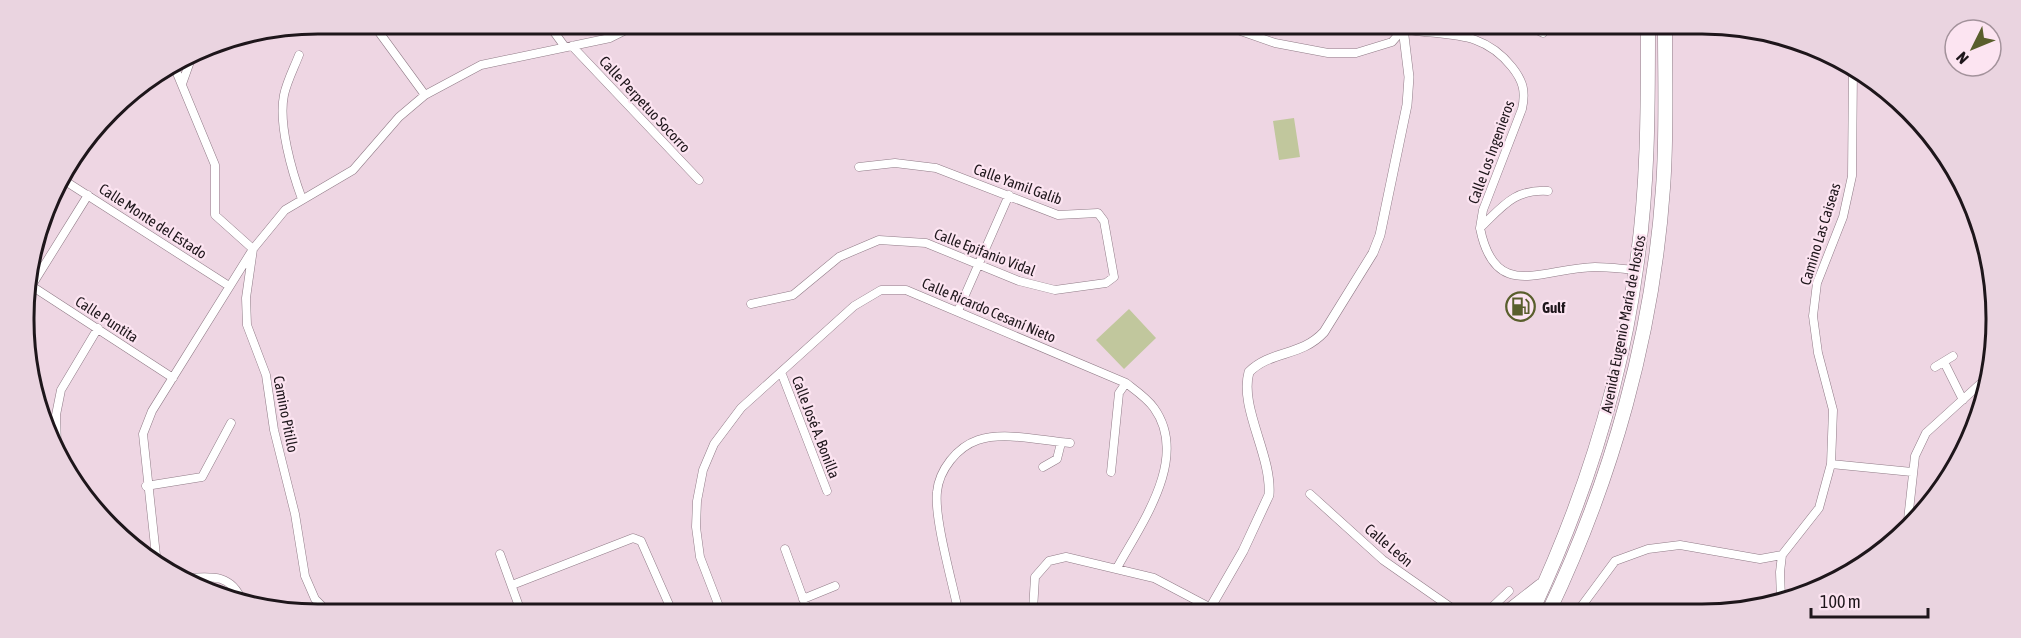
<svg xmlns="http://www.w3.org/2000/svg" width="2021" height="638" viewBox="0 0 2021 638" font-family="'Asap Condensed',sans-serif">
  <rect width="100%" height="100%" fill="#eed6e3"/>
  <path fill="#c1c79d" d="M1294,118L1300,157L1279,160L1273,121Z
    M1129,309L1156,338L1124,369L1096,340Z"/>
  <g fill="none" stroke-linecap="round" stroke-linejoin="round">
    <defs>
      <path id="minor" d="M549,25L565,47
        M376,28L425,95
        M1232,28L1275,43L1328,53H1356L1392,42L1404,28
        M1403,29C1446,37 1481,28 1512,67C1523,81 1526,91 1522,109L1483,210L1480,228
        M1535,29L1543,33
        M572,46L699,180
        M299,55C294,68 287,81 284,95C278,124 292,172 302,199
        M174,66L215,165V215L253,249L246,298L247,325L266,375L274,430L295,514L305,576L315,599L324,608
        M182,84L192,56
        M62,179L229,286
        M1548,191C1514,189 1503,206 1480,228C1495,303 1542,268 1595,267C1608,267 1623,269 1636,270
        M27,283L173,378
        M27,293L88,195
        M751,304L793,295L839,257L879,240L926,243L1019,281L1055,290L1106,283L1114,277L1104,221L1098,213L1058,215L936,168L895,163L859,167
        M958,311L1009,195
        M1944,362L1963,400
        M1935,367L1953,356
        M781,372L827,491
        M57,447L56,415L61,390L98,328
        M1831,464L1912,472
        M1043,467L1057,459L1061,443
        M1111,472L1119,393L1126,383
        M146,486L202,477L231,423
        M1310,494L1383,560L1456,611
        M1907,529L1915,456L1926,433L1991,374
        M785,549L807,609
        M500,554L520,609
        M157,565L143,434L152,411L253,249L285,210L353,170L399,117L425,95L481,65L610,38L636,25
        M189,578C213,576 232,575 242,601
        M512,585L633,538L641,541L671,609
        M803,599L835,586
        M1781,599L1780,572L1782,555
        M720,609L700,557L696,527L697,501L703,470L714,444L741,408L854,306L881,290H906L1126,383C1135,390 1147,398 1154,408C1190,458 1141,524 1117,568
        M958,610C952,581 934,518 937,492C939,470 957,447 978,440C1005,431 1042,441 1070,443
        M1033,610L1035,577L1049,561L1066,557L1154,578L1211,608
        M1488,611L1509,591
        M1578,611L1615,561L1648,549L1680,545L1760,559L1782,555L1819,508L1831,464L1833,410L1818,353L1813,316L1817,283L1843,217L1852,176L1853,68"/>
      <path id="tertiary" d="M1209,610L1243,551L1269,495C1272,455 1239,408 1249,372C1271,350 1301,357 1324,332L1373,253L1380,235L1407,105L1409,77L1403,28"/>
      <path id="trunk" d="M1509,611L1541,586
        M1532,611C1583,502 1620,388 1636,269C1648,190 1648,109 1648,29
        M1549,611C1612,479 1653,334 1663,188C1667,136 1665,82 1665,29"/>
    </defs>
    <use href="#minor" stroke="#907b87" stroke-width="9"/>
    <use href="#tertiary" stroke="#907b87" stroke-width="10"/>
    <use href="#trunk" stroke="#907b87" stroke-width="15"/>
    <use href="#minor" stroke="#fff" stroke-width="8"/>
    <use href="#tertiary" stroke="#fff" stroke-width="9"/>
    <use href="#trunk" stroke="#fff" stroke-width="14"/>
  </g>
  <defs>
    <symbol id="fuel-ring" viewBox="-11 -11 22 22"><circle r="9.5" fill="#fce4f1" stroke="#595e2c" stroke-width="1.5"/><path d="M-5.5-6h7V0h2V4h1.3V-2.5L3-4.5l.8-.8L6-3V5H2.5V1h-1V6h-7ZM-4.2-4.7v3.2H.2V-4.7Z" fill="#595e2c"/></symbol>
  </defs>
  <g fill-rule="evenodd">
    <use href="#fuel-ring" x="1504" y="290" width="33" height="33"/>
  </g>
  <g text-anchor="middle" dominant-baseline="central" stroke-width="4.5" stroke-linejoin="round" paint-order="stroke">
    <g font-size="15" fill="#1e161b" stroke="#fce4f1">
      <text transform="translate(645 104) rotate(47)">Calle Perpetuo Socorro</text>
      <text transform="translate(1491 152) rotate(-70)">Calle Los Ingenieros</text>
      <text transform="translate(1018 184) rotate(20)">Calle Yamil Galib</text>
      <text transform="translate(153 221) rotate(33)">Calle Monte del Estado</text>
      <text transform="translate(1820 234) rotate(-73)">Camino Las Caiseas</text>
      <text transform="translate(985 252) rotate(21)">Calle Epifanio Vidal</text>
      <text transform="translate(989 310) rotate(23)">Calle Ricardo Cesaní Nieto</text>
      <text transform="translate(107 319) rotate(33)">Calle Puntita</text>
      <text transform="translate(1623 324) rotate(-79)">Avenida Eugenio María de Hostos</text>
      <text transform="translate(286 414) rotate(79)">Camino Pitillo</text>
      <text transform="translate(816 427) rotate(69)">Calle José A. Bonilla</text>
      <text transform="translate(1389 545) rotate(40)">Calle León</text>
    </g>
    <g font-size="15" font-weight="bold" fill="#1e161b" stroke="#fce4f1" text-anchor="start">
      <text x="1542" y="307">Gulf</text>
    </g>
  </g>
  <path d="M0 0H2021V638H0ZM318 34H1702A284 284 0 0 1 1986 318V320A284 284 0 0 1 1702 604H318A284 284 0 0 1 34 320V318A284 284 0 0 1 318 34Z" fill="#ead4e0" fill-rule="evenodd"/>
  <path fill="none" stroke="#1e161b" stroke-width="3" d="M318 34H1702A284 284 0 0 1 1986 318V320A284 284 0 0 1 1702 604H318A284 284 0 0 1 34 320V318A284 284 0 0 1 318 34Z"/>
  <g transform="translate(1973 48) rotate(227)"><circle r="28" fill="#fce4f1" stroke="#a3929b" stroke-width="1.5"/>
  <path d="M0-4.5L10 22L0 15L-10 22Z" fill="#595e2c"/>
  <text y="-9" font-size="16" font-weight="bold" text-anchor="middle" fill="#1e161b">N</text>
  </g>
  <path d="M1811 608v9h117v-9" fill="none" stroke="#1e161b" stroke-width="3"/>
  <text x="1820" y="608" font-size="18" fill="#1e161b" stroke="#fce4f1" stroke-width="4.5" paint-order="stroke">100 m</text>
</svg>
